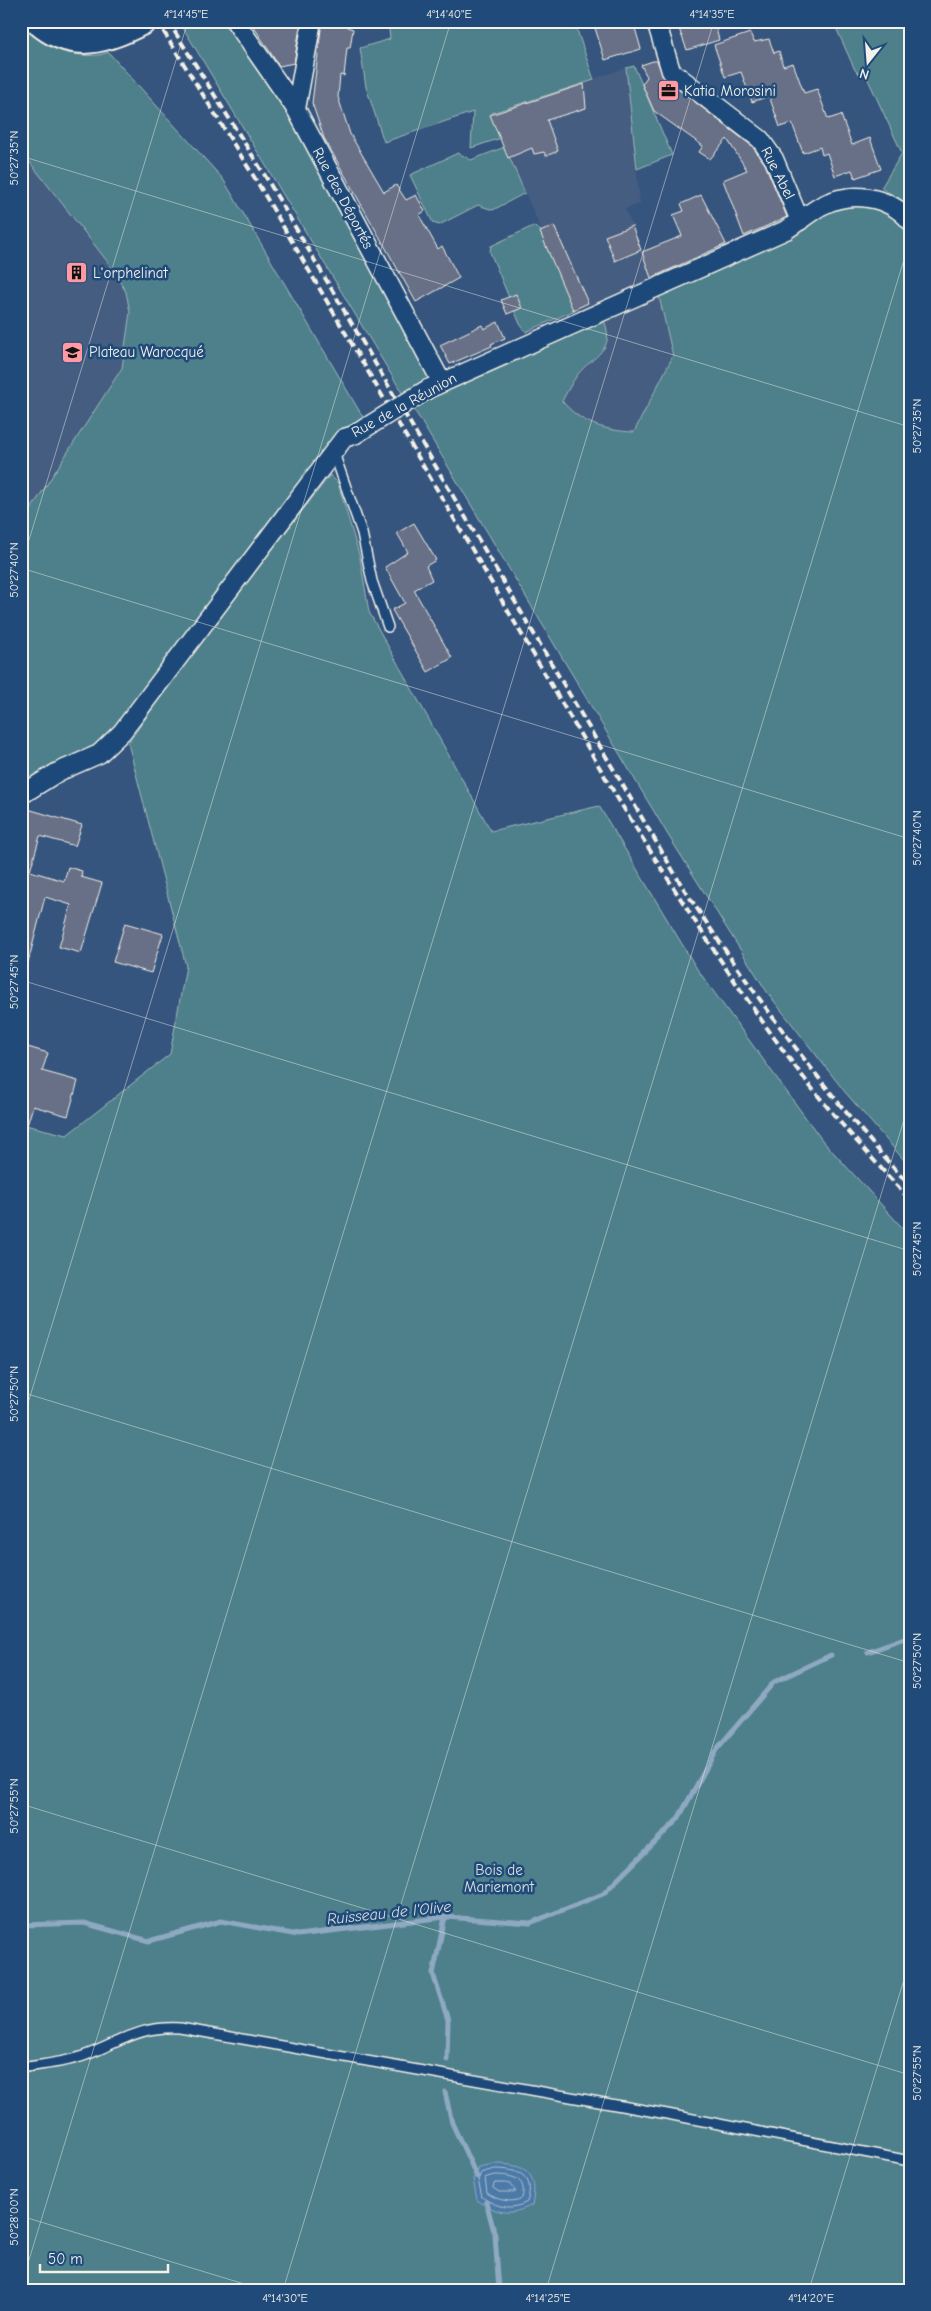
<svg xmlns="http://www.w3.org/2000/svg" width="931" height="2311" viewBox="0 0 931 2311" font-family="'Comic Neue',sans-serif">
  <rect width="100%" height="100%" fill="#35557e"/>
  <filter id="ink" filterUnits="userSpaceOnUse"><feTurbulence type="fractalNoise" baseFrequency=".02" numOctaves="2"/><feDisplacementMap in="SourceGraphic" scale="10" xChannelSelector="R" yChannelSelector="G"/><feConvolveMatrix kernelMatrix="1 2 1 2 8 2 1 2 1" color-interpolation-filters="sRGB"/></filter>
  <g filter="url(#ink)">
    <path fill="#445d81" d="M626,68L640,204L625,209L657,288L673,356L634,432L611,431L573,415L561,400L578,374L604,351L580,321L491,113Z
      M21,151L107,261L126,292L130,312L122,368L33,506L21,532Z"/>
    <path fill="#4d808b" stroke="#a0b8ba" d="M179,21H222L225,24L288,115L433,379L404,396Z
      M388,21H574L594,80L492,113L501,138L471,148L473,112L384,142L366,87L360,48L390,39Z
      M833,21H910V205L881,188L902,153L865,73L860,75L855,70Z
      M21,23C29,30 37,38 46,44C60,53 94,60 108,52L223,179L364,419L113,738L21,791V532L33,506L122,368L130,312L126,292L107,261L21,151Z
      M634,66L672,155L637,169L626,68Z
      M505,147L525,193L493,210L478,205L439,225L433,223L410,175L458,153L471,160Z
      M858,198L910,221V1167L845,1092L767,992L668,835L412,406L441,381L604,320C616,351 594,355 578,374C572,382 567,392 562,401C580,423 605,431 634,432L673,356L657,288Z
      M533,226L541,231L575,310L526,332L520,324L490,252L491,246Z
      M330,475L338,483L360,558L369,612L491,831L599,806L697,969L822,1140L910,1236V2290H21V1124L67,1135L170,1054L186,966L128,743L199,643Z"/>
    <path fill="#4c79a8" stroke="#8fa9c2" d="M494,2164C526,2164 539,2172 532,2205C509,2217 497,2213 477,2200L473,2179L478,2167Z"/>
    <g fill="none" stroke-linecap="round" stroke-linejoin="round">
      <path stroke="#b1c1ce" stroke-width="1" d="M495,2169C518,2169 536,2175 527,2202C511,2211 496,2207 482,2197L478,2180L481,2173Z
        M495,2175C511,2175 528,2178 522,2198C511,2204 497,2200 487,2193L485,2178Z
        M495,2183H510L516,2192H499L493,2188Z"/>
      <path stroke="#8fa9c2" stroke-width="5" d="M868,1652L910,1637
        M445,1917L433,1974L448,2020L447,2060
        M21,1925L84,1923L149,1941L221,1921L298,1935L445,1917L530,1923L603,1894L678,1819L716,1750L774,1682L831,1655
        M445,2092L452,2123L477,2177
        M486,2202L495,2235L499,2290"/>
    </g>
    <path fill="#677087" stroke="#f4f1e8" d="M250,21H301L294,63L279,66Z
      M322,21H348L347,27L353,29L350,48H347L344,76L340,75L338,97L350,134L384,192L396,185L406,200L416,195L425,211L419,215L438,249L442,246L459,278L416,302L324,138L312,103Z
      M622,21H633L641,49L605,60L595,28Z
      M676,21H714L719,40L687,50Z
      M750,33L754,42L769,39L774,53L779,51L783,66L793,63L804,93L817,89L828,119L841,115L852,145L870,138L881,169L855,178L852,170L835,176L827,153L822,155L820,147L803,153L792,123L780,127L769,96L752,102L741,72L725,77L714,45Z
      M653,61H657L665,79L752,146L765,164L787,217L744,236L723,180L747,170L727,139L710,159L699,152L703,146L654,111L642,84L647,77L641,65Z
      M584,84L586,108L547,120L558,151L546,156L544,152L534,154L532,148L508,158L490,115Z
      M701,195L726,244L651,278L642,252L682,236L673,215L684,211L681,204Z
      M554,226L588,303L573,310L540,232Z
      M632,226L641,250L615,261L605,236Z
      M516,294L522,308L507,314L501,300Z
      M498,322L505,338L491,344L492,346L450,364L440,345L482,325L484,329Z
      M414,523L436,560L426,566L432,580L414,590L452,658L428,672L392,610L405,603L385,567L408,552L397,533Z
      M21,807L82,825L75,846L40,836L30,871L64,881L68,867L82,871L81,877L102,883L81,953L59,947L71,905L45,897L26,970L21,969Z
      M125,923L163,934L151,973L113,962Z
      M21,1045L48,1053L42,1071L78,1081L68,1116L33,1106L25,1132L21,1131Z"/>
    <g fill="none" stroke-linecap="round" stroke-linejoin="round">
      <defs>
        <path id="lane" d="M334,453L362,533L372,581L388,627
          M21,2068C42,2064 66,2063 86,2055C123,2041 138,2026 180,2028L667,2114L910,2161"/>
        <path id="street" d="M235,21L296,109L441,381
          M656,21L671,71L760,139L774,159L800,221
          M296,109L312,21
          M428,389L786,230C798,222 809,213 821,206C851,190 889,196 910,221
          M21,795L58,772L99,754L122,732L344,438L354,435"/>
        <path id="secondary" d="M37,21C73,53 106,40 144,21"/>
      </defs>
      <use href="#lane" stroke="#f4f1e8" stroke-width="12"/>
      <use href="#street" stroke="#f4f1e8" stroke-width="21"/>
      <use href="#secondary" stroke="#f4f1e8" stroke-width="29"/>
      <use href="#lane" stroke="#1f4a7a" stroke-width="9"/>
      <use href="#street" stroke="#1f4a7a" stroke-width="18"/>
      <use href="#secondary" stroke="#1f4a7a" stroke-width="25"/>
      <path stroke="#f4f1e8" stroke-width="4" stroke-dasharray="8 4" stroke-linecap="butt" d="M157,21L256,180L618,799C674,889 730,979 794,1065C829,1112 870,1156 910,1200
        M168,21L264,174L682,886C752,992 825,1093 910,1186"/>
      <defs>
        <path id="street-bridge" d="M354,435L428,389"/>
      </defs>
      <use href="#street-bridge" stroke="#f4f1e8" stroke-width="21" stroke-linecap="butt"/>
      <use href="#street-bridge" stroke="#1f4a7a" stroke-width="18"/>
    </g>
  </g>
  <path fill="none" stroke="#f4f1e8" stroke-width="1" stroke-opacity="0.45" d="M21,156L910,427M21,566L188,21M21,568L910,839M21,980L910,1251M21,1392L910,1663M21,1426L451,21M21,1804L910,2075M21,2216L264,2290M21,2286L714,21M283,2290L910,240M546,2290L910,1100M809,2290L910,1960"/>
  <defs>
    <symbol id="office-square" viewBox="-11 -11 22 22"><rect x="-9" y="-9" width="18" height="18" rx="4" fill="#ff9aa2" stroke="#1f4a7a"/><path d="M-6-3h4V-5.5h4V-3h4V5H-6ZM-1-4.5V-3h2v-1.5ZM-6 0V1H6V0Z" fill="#111"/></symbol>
    <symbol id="building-square" viewBox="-11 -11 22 22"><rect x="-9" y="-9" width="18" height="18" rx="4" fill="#ff9aa2" stroke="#1f4a7a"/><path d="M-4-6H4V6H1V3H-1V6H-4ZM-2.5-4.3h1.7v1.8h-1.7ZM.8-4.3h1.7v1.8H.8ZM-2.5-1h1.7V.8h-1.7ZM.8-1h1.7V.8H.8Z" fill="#111"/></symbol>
    <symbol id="university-square" viewBox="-11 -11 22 22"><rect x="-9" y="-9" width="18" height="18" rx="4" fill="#ff9aa2" stroke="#1f4a7a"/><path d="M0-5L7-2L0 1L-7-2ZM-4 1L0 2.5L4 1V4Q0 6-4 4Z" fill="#111"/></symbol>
  </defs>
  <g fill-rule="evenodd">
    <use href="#office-square" x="656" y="78" width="25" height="25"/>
    <use href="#building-square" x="64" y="260" width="25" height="25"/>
    <use href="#university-square" x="60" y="340" width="25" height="25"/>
  </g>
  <g text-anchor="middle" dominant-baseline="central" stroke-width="5" stroke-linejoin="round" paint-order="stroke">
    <g font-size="15" fill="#f4f1e8" stroke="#1f4a7a" text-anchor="start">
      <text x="684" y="91">Katia Morosini</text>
      <text x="93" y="273">L'orphelinat</text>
      <text x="89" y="352">Plateau Warocqué</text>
    </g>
    <g font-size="15" fill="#f4f1e8" stroke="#1f4a7a">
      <text transform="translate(778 173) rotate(63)">Rue Abel</text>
      <text transform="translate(343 198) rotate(62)">Rue des Déportés</text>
      <text transform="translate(404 405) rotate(-29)">Rue de la Réunion</text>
    </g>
    <g font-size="15" fill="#dbe0da" stroke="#1f4a7a">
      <text x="499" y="1870">Bois de<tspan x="499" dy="17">Mariemont</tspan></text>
    </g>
    <g font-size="16" font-style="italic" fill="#dbdfde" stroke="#1f4a7a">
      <text transform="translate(389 1913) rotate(-6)">Ruisseau de l'Olive</text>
    </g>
  </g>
  <rect width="931" height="2311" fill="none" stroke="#1f4a7a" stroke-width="55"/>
  <g transform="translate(868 62) rotate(197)" stroke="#1f4a7a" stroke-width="4" paint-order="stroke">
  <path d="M0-4L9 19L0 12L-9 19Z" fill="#f4f1e8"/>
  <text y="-8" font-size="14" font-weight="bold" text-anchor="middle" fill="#f4f1e8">N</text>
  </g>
  <path d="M40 2264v8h128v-8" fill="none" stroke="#f4f1e8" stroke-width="2.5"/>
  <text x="48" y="2264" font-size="15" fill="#f4f1e8" stroke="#1f4a7a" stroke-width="4" paint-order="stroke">50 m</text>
  <rect x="28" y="28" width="876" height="2256" fill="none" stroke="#f4f1e8" stroke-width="2"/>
  <g font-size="12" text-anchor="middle" fill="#f4f1e8">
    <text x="186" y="18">4°14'45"E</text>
    <text x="449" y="18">4°14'40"E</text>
    <text x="712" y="18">4°14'35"E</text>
    <text transform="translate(14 158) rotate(-90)" y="4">50°27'35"N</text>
    <text transform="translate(917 426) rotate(-90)" y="4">50°27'35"N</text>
    <text transform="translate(14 570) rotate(-90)" y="4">50°27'40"N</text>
    <text transform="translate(917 838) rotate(-90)" y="4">50°27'40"N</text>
    <text transform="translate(14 982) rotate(-90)" y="4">50°27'45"N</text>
    <text transform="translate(917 1249) rotate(-90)" y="4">50°27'45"N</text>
    <text transform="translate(14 1394) rotate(-90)" y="4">50°27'50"N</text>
    <text transform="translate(917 1661) rotate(-90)" y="4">50°27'50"N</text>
    <text transform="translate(14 1806) rotate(-90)" y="4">50°27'55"N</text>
    <text transform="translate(917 2073) rotate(-90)" y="4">50°27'55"N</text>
    <text transform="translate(14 2217) rotate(-90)" y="4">50°28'00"N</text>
    <text x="285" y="2302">4°14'30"E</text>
    <text x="548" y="2302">4°14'25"E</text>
    <text x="811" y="2302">4°14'20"E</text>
  </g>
</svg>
